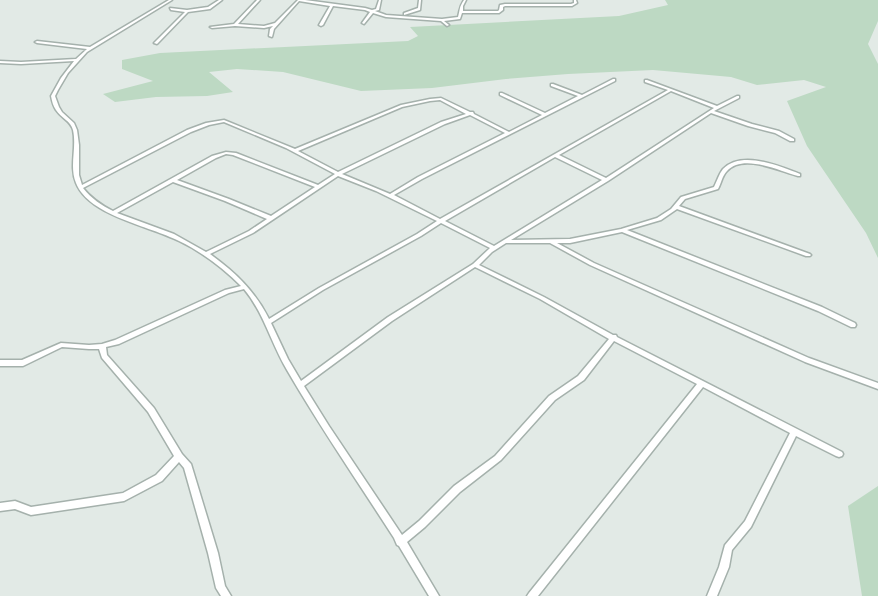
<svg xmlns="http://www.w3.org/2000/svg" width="878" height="596" viewBox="0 0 878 596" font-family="'Open Sans',sans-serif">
  <rect width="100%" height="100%" fill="#e2eae6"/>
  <path fill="#bdd9c3" d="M665,0H878V21L868,44L878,64V258L866,233L807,146L787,101L826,87L804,80L757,85L731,77L653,70L568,74L506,79L432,88L361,91L283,72L237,69L209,72L233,92L207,96L156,97L115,102L103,94L153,81L122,69V60L160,53L408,41L418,36L410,27L619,16L668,5Z
    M878,486V596H862L848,506Z"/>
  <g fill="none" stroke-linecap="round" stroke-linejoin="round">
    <defs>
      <path id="street" d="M169,0H172L87,52L68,73L58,90L55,96L59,107L62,112L74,123L77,130L79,145V175L82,185L187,130L206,123L224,120L295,149L401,105L430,99L441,98L470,112H473L474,114L509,132L542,115L500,95V93H502L545,113L578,96L551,86V84H553L582,95L613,79H615V81L422,179L394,195L440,219L668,90L645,82V80H647L717,106L737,96H739V98L714,111L752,124L779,131L794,139V141H790L775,133L748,126L711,113L608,181L511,240L570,239L621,229L657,218L671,209L681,197L714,187C717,181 719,174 723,169C742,150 779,166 800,174V176H798C779,171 743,153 727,171C722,176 721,184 718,189L685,199L679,206L810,254L811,255L810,256H806L677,209L661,220L627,230L822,307L855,323L856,325L855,327H851L818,311L622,232L570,243H557L594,263L809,358L878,383V389L805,362L590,265L550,243H506L492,252L479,265L544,297L604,330L613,335H616L617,337L842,452L843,454L842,456L839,457L836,456L796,436L751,527L732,550L729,567L717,596H707L719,567L725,545L745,521L790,433L703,387L538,596H527L529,593L697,384L614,341L584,380L555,400L501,460L460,492L425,527L407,542L439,596H429L399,546L397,545L394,538C358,482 320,427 287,370C271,343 264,313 244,289L229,293L119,344L106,347L107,355L154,408L182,454L191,464L218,553L225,586L231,596H221L216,588L208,553L184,468L179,462L162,481L124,501L31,515L15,509L0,511V503L15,501L31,507L123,493L156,475L174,456L148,412L102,358L99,349H89L62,347L23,366H0V360H22L61,343L89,345L102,344L115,340L225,290L241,286C223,268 202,252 179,241C150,226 89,216 76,183C69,166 77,148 73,130C71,121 61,118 56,110C53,106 52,101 51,96L61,78L74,61L21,64L0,63V61L21,62L76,59L87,49L37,43L35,42L37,41L90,47ZM671,91L714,108L606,178L559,155ZM440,100L466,114L441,122L338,172L298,151L402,107L430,101ZM470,115L505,133L418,177L390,194L342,174L445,124ZM224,122L286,148L335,174L318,185L236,153L226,152L212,156L113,211C101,205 92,199 83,188L191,132L209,125ZM226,154L233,155L315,187L271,216L229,199L177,180L216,158ZM555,157L602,180L494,246L445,221ZM338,176L376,191L437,221L417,234L319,288L269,319C255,291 235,272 210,254L253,233ZM173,182L225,201L267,219L249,231L206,252L174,234L117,213ZM441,223L490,248L473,264L388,317L301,381L288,359L271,323L323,290L421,236ZM475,267L540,299L609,339L578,376L549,396L495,456L454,486L419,521L402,535L329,426L304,386L392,321Z
        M219,0H222L210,9L188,12L157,44L154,43L185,12L171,10L170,8L187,10L208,7Z
        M257,0H260L238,24L264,26L275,23L298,0H305L365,8L372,10L376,9L379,0H381L379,10L375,11L386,15L442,19L458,17C460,10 459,7 464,0H466L463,6V11H498L499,10L500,5L505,4H571L574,3V0H576L577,3L572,6H505L503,7V10L499,13H462L460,19L444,21L449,25L447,26L441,21L386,17L373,13L364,24L362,23L370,12L365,10L333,6L323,25L321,26L319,25L330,6L299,1L274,29L272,37L269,36L270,29L273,26L264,28L235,26L212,28L210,27L234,24Z
        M419,0H421L420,10L404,15V13L418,8Z"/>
    </defs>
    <use href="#street" stroke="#a5b1ac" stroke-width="3"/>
    <use href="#street" fill="#fff" fill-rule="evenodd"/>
  </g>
</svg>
